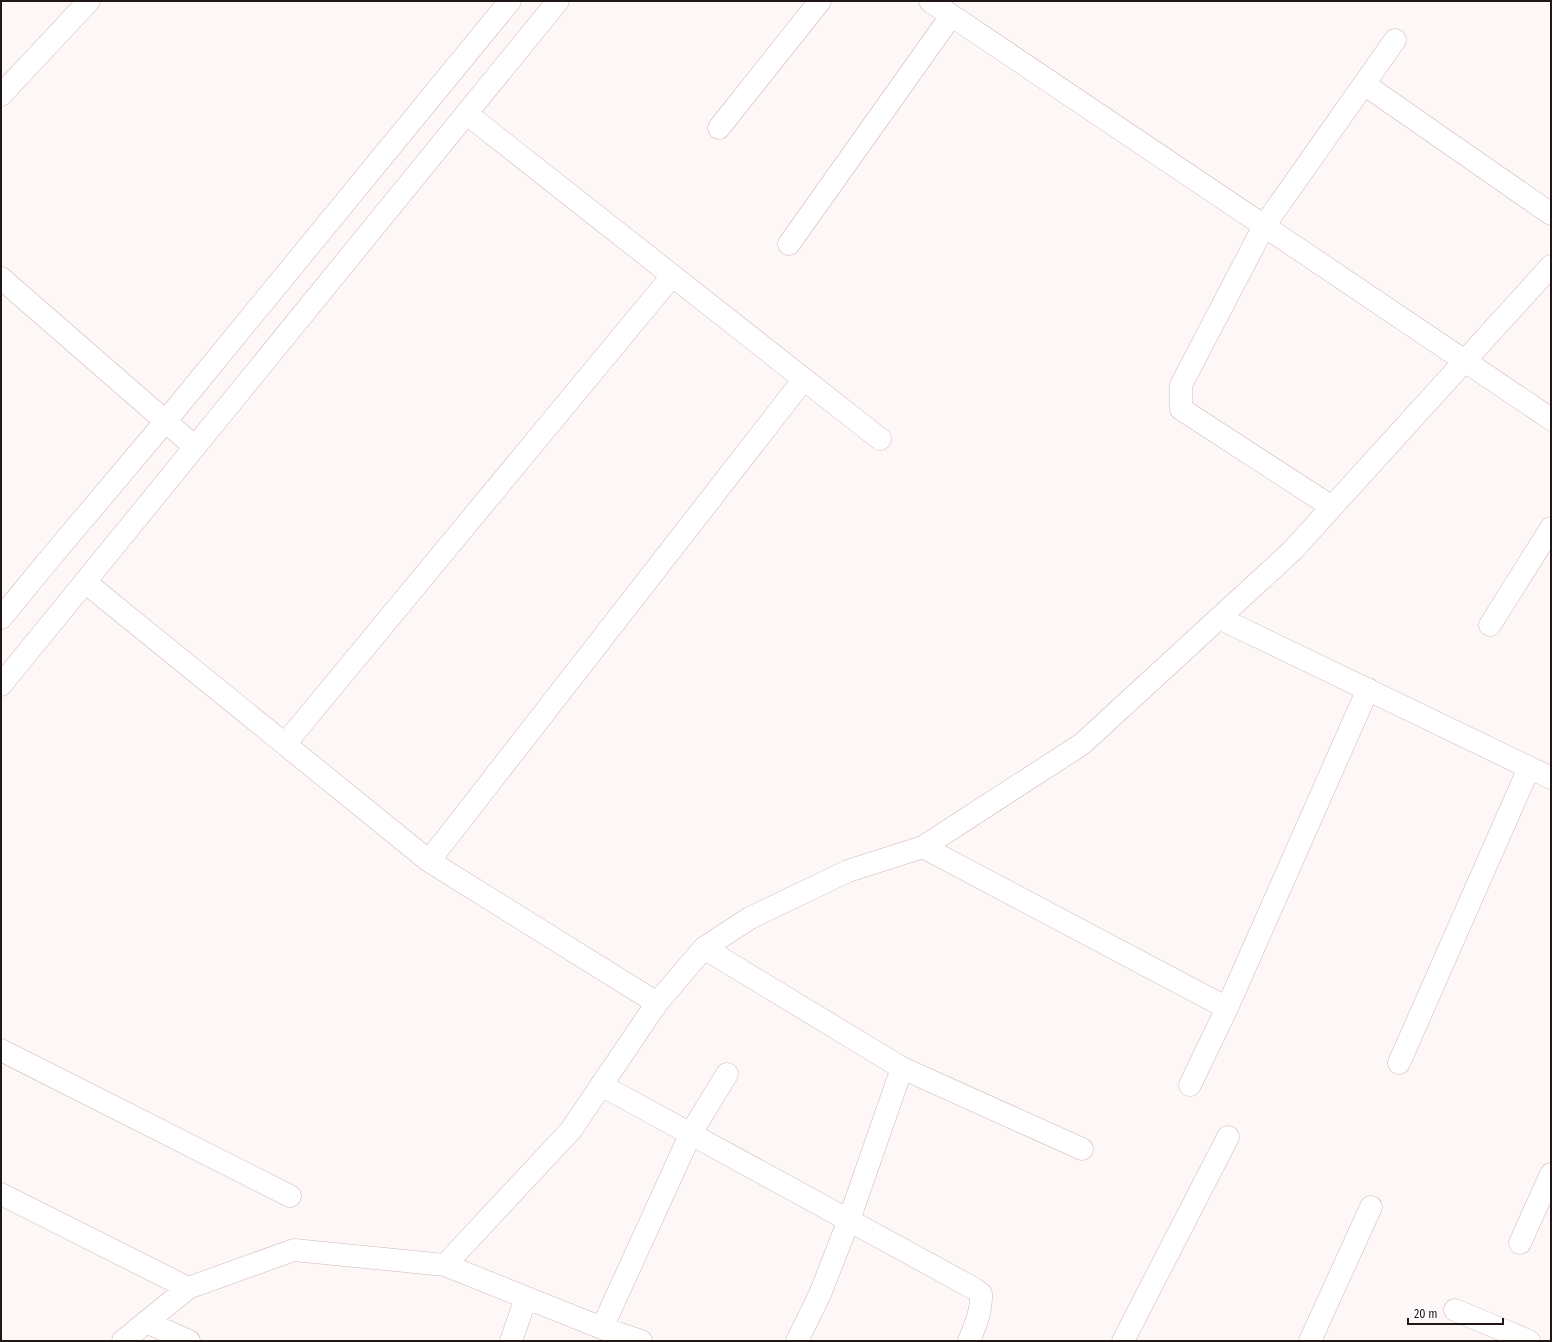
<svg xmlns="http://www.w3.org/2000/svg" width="1552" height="1342" viewBox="0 0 1552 1342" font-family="'Fira Sans Condensed',sans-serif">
  <rect width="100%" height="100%" fill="#fdf8f7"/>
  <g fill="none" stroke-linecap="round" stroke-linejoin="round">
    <defs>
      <path id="minor" d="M930,1L1551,419
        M1364,84L1551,214
        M1,95L89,1
        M467,114L880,439
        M719,128L820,1
        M789,244L951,16
        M1,278L195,447
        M1332,507L1181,409V385L1264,226L1395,40
        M85,582L429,861L657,1003
        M1219,618L1551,778
        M1490,625L1551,528
        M285,744L672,276
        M923,847L1227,1008
        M429,861L804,379
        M704,948L902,1068L1082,1149
        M1,1050L290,1196
        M1399,1063L1529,768
        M601,1085L973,1288L981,1294C982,1311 975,1326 969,1341
        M1190,1085L1227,1008L1368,689
        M1,1194L188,1288L294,1250L445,1265L602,1328L641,1341
        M1520,1243L1551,1174
        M445,1265L571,1130L657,1003L704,948L750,918L848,871L923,847L1082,744L1292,551L1551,266
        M1455,1310L1529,1341
        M146,1322L189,1341
        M602,1328L691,1133L727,1074
        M123,1341L188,1288
        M511,1341L526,1298
        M797,1341L820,1294L849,1220L902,1068
        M1123,1341L1228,1137
        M1310,1341L1371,1207"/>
      <path id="major" d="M1,618L52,556L165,422L510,1
        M1,685L558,1"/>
    </defs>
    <use href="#minor" stroke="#d0b7b4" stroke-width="23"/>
    <use href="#major" stroke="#d0b7b4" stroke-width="23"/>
    <use href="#minor" stroke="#fff" stroke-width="22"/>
    <use href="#major" stroke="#fff" stroke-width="22"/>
  </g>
  <rect width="1552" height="1342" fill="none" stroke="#201716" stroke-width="4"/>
  <path d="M1408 1318v6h95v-6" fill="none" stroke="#201716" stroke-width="2"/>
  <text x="1414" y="1318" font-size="12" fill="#201716" stroke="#ffffff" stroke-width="3" paint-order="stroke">20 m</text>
</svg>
